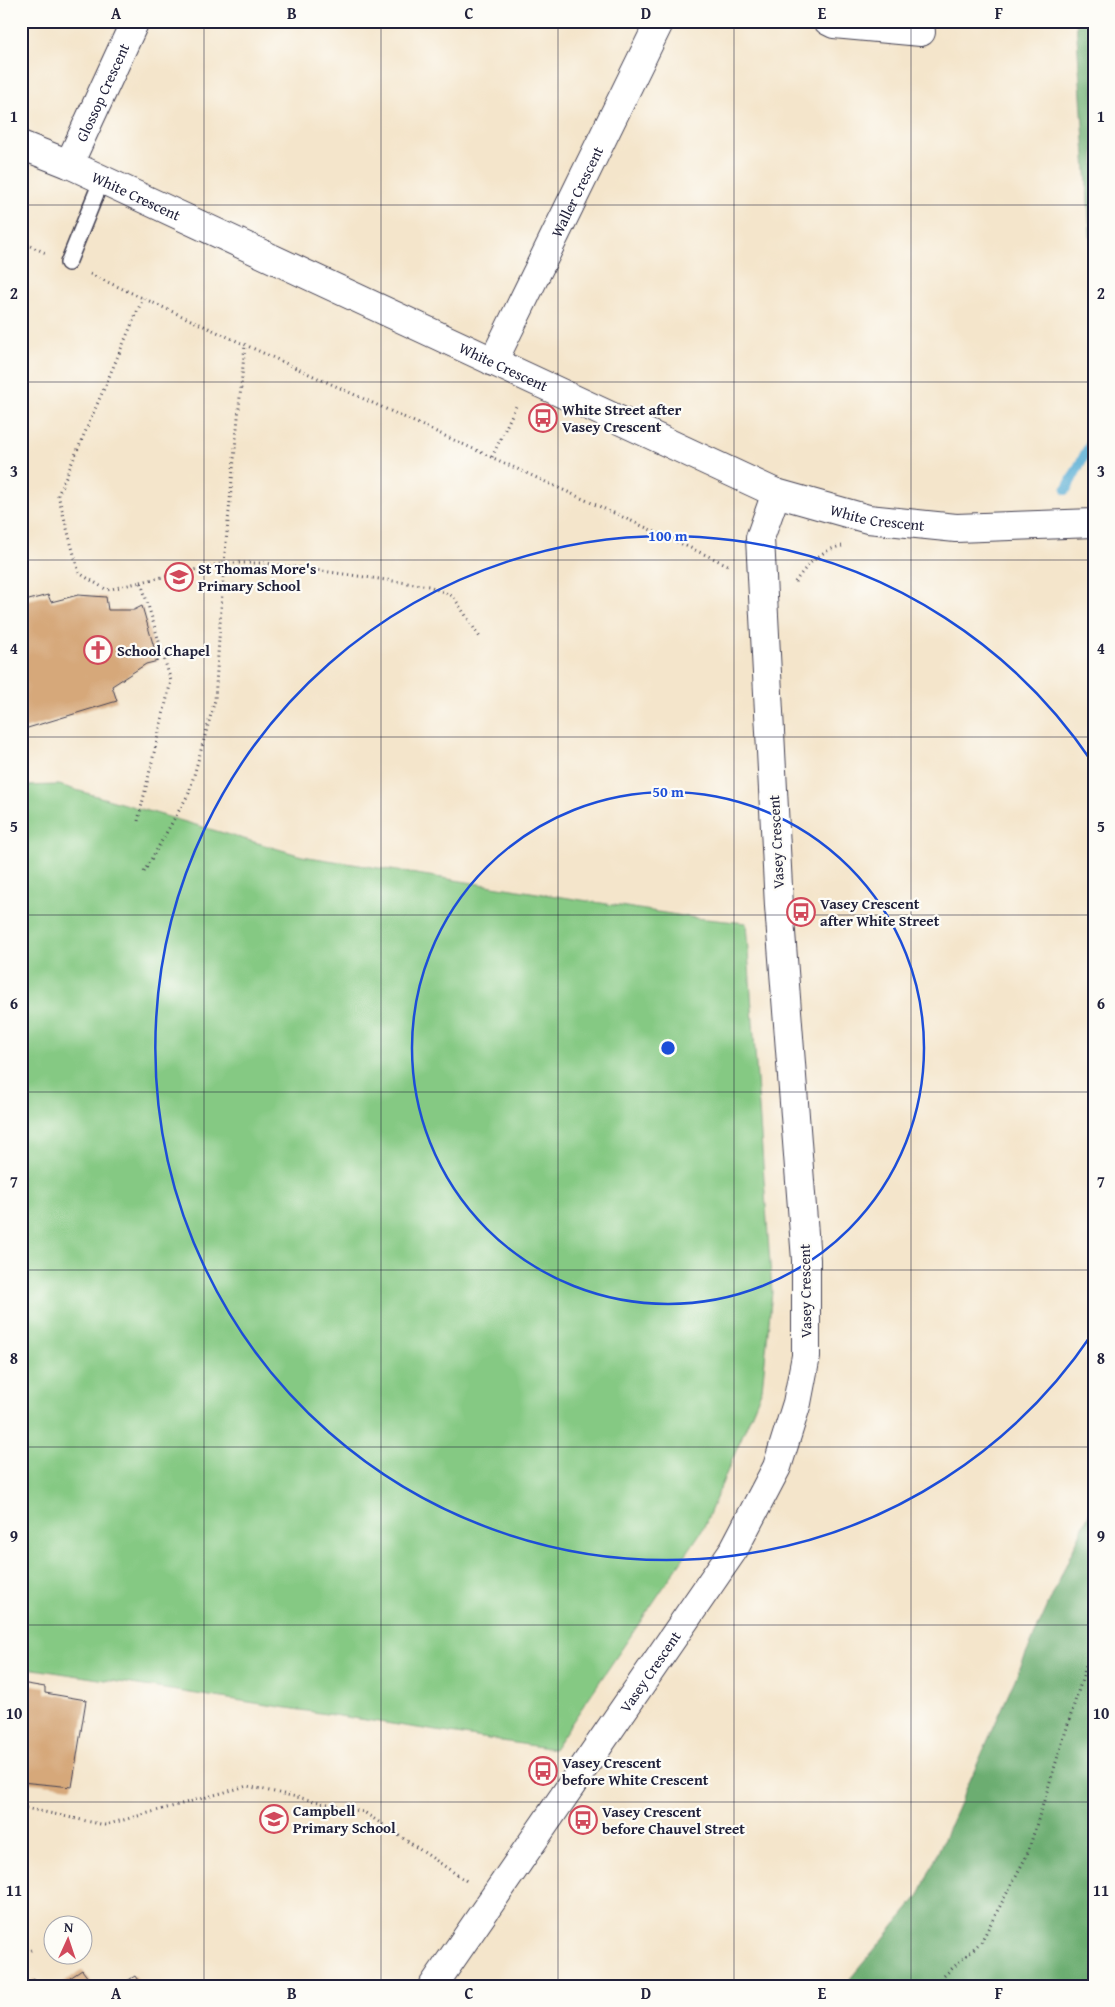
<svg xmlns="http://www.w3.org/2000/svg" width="1115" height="2007" viewBox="0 0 1115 2007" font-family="'Gentium Book Plus',serif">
  <rect width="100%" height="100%" fill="#fdfcf7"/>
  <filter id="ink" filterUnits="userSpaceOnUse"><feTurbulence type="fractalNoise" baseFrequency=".02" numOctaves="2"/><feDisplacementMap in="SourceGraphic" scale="10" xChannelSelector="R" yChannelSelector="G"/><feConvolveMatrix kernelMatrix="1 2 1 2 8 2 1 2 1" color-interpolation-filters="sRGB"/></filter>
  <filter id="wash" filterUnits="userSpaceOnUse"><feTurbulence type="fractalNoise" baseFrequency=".0096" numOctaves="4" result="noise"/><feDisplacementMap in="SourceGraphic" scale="20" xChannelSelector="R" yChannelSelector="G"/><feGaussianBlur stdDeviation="1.12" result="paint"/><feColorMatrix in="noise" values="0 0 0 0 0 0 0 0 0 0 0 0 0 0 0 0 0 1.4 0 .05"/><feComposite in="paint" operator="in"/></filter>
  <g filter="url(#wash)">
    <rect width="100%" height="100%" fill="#f4e5cb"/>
    <path fill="#85c983" stroke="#54765f" d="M59,785L302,856L696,918L746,923L772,1292L762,1389L703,1529L554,1749L21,1667V786Z"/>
    <path fill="#6cad71" stroke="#476856" d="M1076,21H1094V293Z
      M1094,1502V1986H844L918,1897Z"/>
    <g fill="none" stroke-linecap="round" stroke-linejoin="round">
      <path stroke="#58add4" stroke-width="10" d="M1066,490L1094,437"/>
    </g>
    <g id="blocks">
      <path fill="#d6a87a" d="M48,595L51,602L78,595L106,597L108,610H134L142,606L158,661L146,664L112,686L117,701L21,730V610H24L21,602Z
        M21,1683L45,1687V1693L86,1700L72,1787L21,1782Z
        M82,1970L94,1986H58Z
        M135,1976L142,1986H119Z
        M34,1979L39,1986H25Z"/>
    </g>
  </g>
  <g filter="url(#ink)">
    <use href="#blocks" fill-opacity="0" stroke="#423f51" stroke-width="1"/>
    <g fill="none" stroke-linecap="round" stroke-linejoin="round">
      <defs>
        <path id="service" d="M68,263L102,179"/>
        <g id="minor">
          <path d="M828,21L834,24L921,32"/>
          <path id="s1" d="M69,164L135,21"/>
          <path id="s2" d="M493,362L660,21"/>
          <path id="s3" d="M433,1986L734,1549L777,1467L797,1403L806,1356V1260L779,906L760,538L776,493"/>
        </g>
        <g id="tertiary">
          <path id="s4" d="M21,145L69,164L776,493L868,519L956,528L1094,523"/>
        </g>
      </defs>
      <use href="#service" stroke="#423f51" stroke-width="18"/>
      <use href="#minor" stroke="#423f51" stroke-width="30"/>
      <use href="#tertiary" stroke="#423f51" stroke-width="30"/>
      <path stroke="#423f51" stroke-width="3" stroke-dasharray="1 4" stroke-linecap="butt" d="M21,242L46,253
        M90,274L730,566
        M492,457L516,406
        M141,582L224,563H265L429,586L453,596L481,639
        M795,582C807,565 820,550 842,546
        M138,821L171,681L141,582L107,590L79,573L58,495L143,298
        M144,872L189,793L215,700L224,563L245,345
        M21,1807L105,1825L247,1786L364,1812L468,1882
        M21,1954L31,1950
        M933,1986L981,1942L1027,1855L1094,1641"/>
      <use href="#service" stroke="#fff" stroke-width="15"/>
      <use href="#minor" stroke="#fff" stroke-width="28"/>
      <use href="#tertiary" stroke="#fff" stroke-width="28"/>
    </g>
  </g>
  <path fill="none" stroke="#22223b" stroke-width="1" stroke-opacity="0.55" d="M204,21V1986M381,21V1986M558,21V1986M734,21V1986M911,21V1986M21,205H1094M21,382H1094M21,560H1094M21,737H1094M21,915H1094M21,1092H1094M21,1270H1094M21,1447H1094M21,1625H1094M21,1802H1094"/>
  <g fill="none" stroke="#1d4ed8" stroke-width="2.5">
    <circle cx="668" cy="1048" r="256"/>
    <path d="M1092 1334A512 512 0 1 1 1092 762"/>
  </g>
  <defs>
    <symbol id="bus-ring" viewBox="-11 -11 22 22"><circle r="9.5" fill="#fdfcf7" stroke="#d1495b" stroke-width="1.5"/><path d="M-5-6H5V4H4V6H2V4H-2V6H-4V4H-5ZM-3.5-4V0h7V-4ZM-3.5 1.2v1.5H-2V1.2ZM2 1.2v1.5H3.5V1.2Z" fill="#d1495b"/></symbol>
    <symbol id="school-ring" viewBox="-11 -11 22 22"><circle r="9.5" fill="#fdfcf7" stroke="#d1495b" stroke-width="1.5"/><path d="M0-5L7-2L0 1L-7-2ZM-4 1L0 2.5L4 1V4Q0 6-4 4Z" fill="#d1495b"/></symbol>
    <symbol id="church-ring" viewBox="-11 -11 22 22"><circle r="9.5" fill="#fdfcf7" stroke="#d1495b" stroke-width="1.5"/><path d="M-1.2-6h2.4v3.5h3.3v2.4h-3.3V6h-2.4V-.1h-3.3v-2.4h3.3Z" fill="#d1495b"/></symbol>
  </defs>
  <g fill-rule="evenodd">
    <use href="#bus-ring" x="527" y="402" width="32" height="32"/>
    <use href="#school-ring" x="163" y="561" width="32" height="32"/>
    <use href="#church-ring" x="82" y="634" width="32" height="32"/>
    <use href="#bus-ring" x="785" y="896" width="32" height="32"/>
    <use href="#bus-ring" x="527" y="1755" width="32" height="32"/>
    <use href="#school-ring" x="258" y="1803" width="32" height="32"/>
    <use href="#bus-ring" x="567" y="1804" width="32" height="32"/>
  </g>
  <g text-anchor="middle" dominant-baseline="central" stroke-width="4.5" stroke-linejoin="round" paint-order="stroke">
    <g font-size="15" fill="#22223b" stroke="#fdfcf7">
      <text stroke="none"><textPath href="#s1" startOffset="79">Glossop Crescent</textPath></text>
      <text stroke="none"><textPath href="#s2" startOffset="190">Waller Crescent</textPath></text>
      <text stroke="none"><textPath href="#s4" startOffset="126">White Crescent</textPath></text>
      <text stroke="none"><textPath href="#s4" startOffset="531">White Crescent</textPath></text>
      <text stroke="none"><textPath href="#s4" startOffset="936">White Crescent</textPath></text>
      <text transform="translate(776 842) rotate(-93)">Vasey Crescent</text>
      <text transform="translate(805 1291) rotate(-91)">Vasey Crescent</text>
      <text stroke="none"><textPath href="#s3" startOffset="382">Vasey Crescent</textPath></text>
    </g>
    <g font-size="15" font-weight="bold" fill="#22223b" stroke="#fdfcf7" text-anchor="start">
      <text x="562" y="409">White Street after<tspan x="562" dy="17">Vasey Crescent</tspan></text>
      <text x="198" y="568">St Thomas More's<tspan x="198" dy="17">Primary School</tspan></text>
      <text x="117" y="650">School Chapel</text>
      <text x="820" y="903">Vasey Crescent<tspan x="820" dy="17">after White Street</tspan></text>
      <text x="562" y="1762">Vasey Crescent<tspan x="562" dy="17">before White Crescent</tspan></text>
      <text x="293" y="1810">Campbell<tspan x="293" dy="17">Primary School</tspan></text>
      <text x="602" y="1811">Vasey Crescent<tspan x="602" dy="17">before Chauvel Street</tspan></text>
    </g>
  </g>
  <circle cx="668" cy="1048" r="8" fill="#1d4ed8" stroke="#fdfcf7" stroke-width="2.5"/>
  <g font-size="15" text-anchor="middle" font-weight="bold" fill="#1d4ed8" stroke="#fdfcf7" stroke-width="4.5" stroke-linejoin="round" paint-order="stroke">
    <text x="668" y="541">100 m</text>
    <text x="668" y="797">50 m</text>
  </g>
  <rect width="1115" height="2007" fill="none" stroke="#fdfcf7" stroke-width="55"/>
  <g transform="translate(68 1940) rotate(3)"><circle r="24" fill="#fdfcf7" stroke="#a5a5ac"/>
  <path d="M0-4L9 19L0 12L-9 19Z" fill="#d1495b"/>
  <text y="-8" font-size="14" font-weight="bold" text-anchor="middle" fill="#22223b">N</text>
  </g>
  <rect x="28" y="28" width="1060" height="1952" fill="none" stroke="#22223b" stroke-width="2"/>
  <g font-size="16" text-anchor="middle" font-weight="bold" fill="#22223b">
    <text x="116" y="19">A</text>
    <text x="292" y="19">B</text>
    <text x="469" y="19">C</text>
    <text x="646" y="19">D</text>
    <text x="822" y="19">E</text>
    <text x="999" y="19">F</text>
    <text x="14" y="122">1</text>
    <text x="1101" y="122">1</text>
    <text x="14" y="299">2</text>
    <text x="1101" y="299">2</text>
    <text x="14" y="477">3</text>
    <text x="1101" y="477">3</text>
    <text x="14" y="654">4</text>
    <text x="1101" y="654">4</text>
    <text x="14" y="832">5</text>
    <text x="1101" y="832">5</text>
    <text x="14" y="1009">6</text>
    <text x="1101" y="1009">6</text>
    <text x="14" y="1187">7</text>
    <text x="1101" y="1187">7</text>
    <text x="14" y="1364">8</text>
    <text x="1101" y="1364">8</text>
    <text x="14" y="1542">9</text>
    <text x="1101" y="1542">9</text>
    <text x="14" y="1719">10</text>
    <text x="1101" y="1719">10</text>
    <text x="14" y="1896">11</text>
    <text x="1101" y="1896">11</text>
    <text x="116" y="1999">A</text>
    <text x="292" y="1999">B</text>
    <text x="469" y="1999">C</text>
    <text x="646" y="1999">D</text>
    <text x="822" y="1999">E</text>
    <text x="999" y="1999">F</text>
  </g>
</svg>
